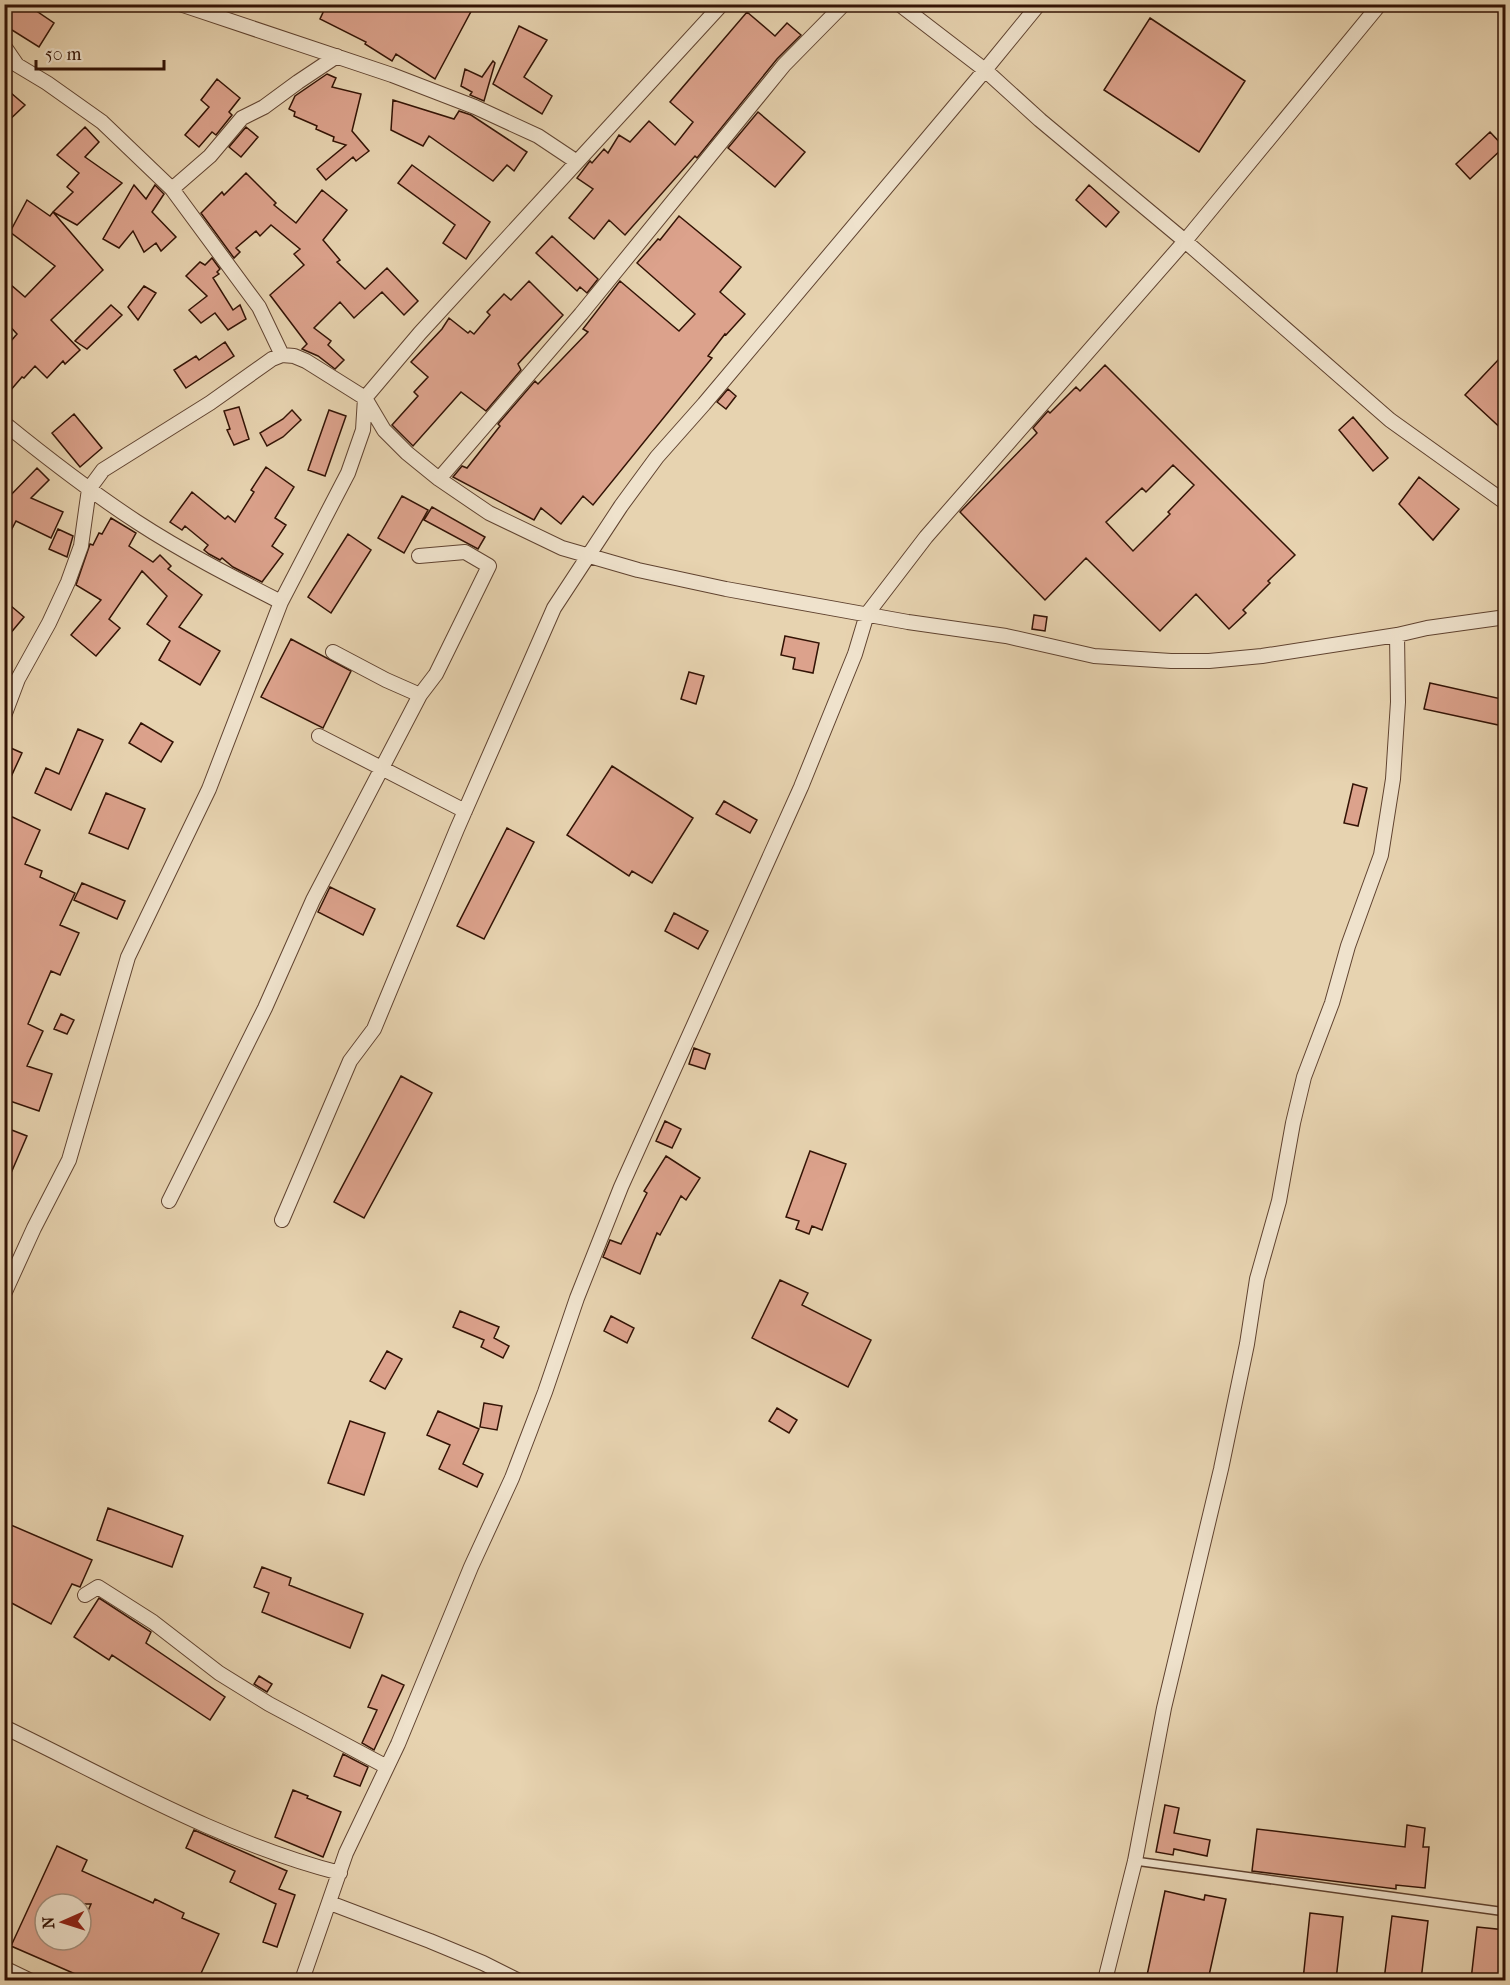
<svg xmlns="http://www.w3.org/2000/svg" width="1510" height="1985" viewBox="0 0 1510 1985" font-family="'IM FELL French Canon',serif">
  <rect width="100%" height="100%" fill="#e7d3b0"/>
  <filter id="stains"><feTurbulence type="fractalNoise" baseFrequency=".00333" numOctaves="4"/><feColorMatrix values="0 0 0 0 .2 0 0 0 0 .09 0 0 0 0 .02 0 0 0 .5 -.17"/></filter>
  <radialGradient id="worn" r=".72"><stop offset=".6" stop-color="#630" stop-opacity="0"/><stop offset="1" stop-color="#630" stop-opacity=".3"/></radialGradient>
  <path fill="#dca28c" stroke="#331305" stroke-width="1.5" fill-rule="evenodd" d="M4,4H26L54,23L39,47L4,25Z
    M327,4H475L435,79L396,54L392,61L365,44L366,42L320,19Z
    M747,12L775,36L787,23L801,35L777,59L697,158L695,156L625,235L609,220L594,239L569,218L593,189L577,178L590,161L592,163L604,149L608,153L619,135L630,142L649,121L675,145L693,122L670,102Z
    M1150,18L1245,81L1199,152L1104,90Z
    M519,26L547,40L524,77L552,96L542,114L493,84Z
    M493,61L495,63L484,101L470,95L472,92L461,86L465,69L482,77Z
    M327,74L336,78L332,87L361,94L352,131L369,151L356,161L353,157L326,180L317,169L346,145L333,141L334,137L316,129L317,126L294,116L295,112L289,109L295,96Z
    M217,79L240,98L229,112L232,115L216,135L212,132L199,147L185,135L209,107L201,100Z
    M4,87L25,105L4,125Z
    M393,100L454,119L459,111L471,115L527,152L514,171L507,165L493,181L429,136L423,146L391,130Z
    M758,112L805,152L775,187L728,148Z
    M85,127L99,142L85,157L122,183L77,225L53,212L73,192L67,187L79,173L57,155Z
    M246,127L258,137L241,157L229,147Z
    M1490,132L1504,147L1470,179L1456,164Z
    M412,165L490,222L466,259L443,243L455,225L398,183Z
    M246,173L276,203L274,205L296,223L322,190L347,210L323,240L340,260L337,262L365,289L387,268L418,301L404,315L382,292L354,318L340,302L314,328L331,341L328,345L344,360L335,369L318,356L302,349L307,344L270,295L304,265L294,254L300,249L271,225L260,236L256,231L236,248L240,252L234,258L201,213L222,192L224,195Z
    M134,185L146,199L155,185L164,194L152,212L176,237L161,251L156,243L144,252L133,231L119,248L103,239Z
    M1089,185L1119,212L1106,227L1076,200Z
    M27,200L50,216L53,212L103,270L51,320L80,350L65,364L63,361L47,378L35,366L24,378L22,377L4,398V349L17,334L4,320V279L25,297L55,266L10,232Z
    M679,216L741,267L720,292L745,314L726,335L725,334L708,356L712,358L593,505L583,496L561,524L541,508L534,520L453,477L462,466L467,468L500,426L498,424L535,381L538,384L588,332L583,329L620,281L679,331L695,314L637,263L658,239L660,240Z
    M552,236L598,279L587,293L580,287L577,291L536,253Z
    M212,258L220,269L217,272L219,274L213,278L233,310L240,305L246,319L228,330L215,313L201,323L189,310L207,296L186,276L200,262L205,265Z
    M529,281L563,315L518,364L521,370L486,411L461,392L413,446L392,425L418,396L414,392L428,377L411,362L442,329L449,318L468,333L470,331L474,334L490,315L487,312L504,294L511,300Z
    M144,286L156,293L138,320L128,307Z
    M111,305L122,315L87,349L75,341Z
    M225,342L234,356L186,388L174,370L196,356L199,360Z
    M1499,359L1506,366V433L1465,395Z
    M1105,365L1295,555L1268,581L1270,583L1243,610L1246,613L1229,629L1196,594L1160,631L1086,558L1045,600L960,512L1037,433L1033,428L1048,411L1050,413L1076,387L1080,391ZM1173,465L1194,485L1168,512L1170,514L1133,551L1106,522L1142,488L1146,492Z
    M728,389L736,396L726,409L717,402Z
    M239,407L249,439L234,445L227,430L230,429L224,411Z
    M292,410L301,420L283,437L267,446L260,433L283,419Z
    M329,410L346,416L325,476L308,470Z
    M74,414L102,448L80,467L52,433Z
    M1353,417L1388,458L1373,471L1339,430Z
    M266,467L294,487L275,518L286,525L272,546L283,554L262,582L233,567L222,558L220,560L209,554L204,550L208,545L185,526L182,530L170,522L192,492L225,519L228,516L235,522L254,492L251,490Z
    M37,468L49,480L31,498L63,512L51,538L16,521L4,544V502Z
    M1419,477L1459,509L1433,540L1399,504Z
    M402,496L428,510L404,553L378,538Z
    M432,507L485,537L478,549L424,520Z
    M111,518L136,533L129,546L153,562L160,555L171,566L168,569L202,595L179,627L220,651L200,685L159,660L170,641L147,624L167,596L142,571L109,619L120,628L96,656L71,635L101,600L76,585L90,544L93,545L99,533L102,534Z
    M58,529L73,536L67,557L49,549Z
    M348,534L371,550L331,613L308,597Z
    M4,600L24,617L4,641Z
    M1034,615L1047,617L1045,631L1032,629Z
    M785,636L819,643L813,673L793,669L795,658L781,655Z
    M291,639L351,671L323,728L261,697Z
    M689,672L704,676L696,704L681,699Z
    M1430,683L1506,700L1503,726L1424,709Z
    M141,723L173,742L161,762L129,743Z
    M78,729L103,740L71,810L35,793L46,768L59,774Z
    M4,745L22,753L4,792Z
    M612,766L693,818L652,883L632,871L629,876L567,835Z
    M1353,784L1367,788L1358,826L1344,823Z
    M106,793L145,809L128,849L89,833Z
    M724,801L757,820L750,833L716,814Z
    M4,813L40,830L25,864L42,871L40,877L75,893L60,925L79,933L60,975L51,971L28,1024L43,1031L27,1066L52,1074L39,1111L4,1099Z
    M507,828L534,842L484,939L457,926Z
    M82,883L125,901L117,919L74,900Z
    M330,887L375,909L363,935L318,912Z
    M674,913L708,931L698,949L665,931Z
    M61,1014L74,1020L67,1034L54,1029Z
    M694,1048L710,1054L705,1069L689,1064Z
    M401,1076L432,1093L364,1218L334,1202Z
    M665,1121L681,1129L672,1148L656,1141Z
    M4,1127L27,1136L5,1187H4Z
    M810,1151L846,1164L822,1230L812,1226L809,1234L796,1229L799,1221L786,1217Z
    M666,1156L700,1178L686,1200L681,1196L660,1235L657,1233L640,1274L603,1257L610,1240L621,1244L647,1193L644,1191Z
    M780,1280L808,1293L802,1305L871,1340L848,1387L752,1338Z
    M460,1311L499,1327L494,1338L509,1346L503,1358L481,1347L484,1340L453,1327Z
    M611,1316L634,1328L627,1343L604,1331Z
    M387,1351L402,1359L385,1389L370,1381Z
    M484,1403L502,1406L497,1430L480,1427Z
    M777,1408L797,1420L789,1433L769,1421Z
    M438,1411L479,1429L463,1464L483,1474L477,1487L439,1469L450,1445L427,1435Z
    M350,1421L385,1433L364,1495L328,1483Z
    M108,1508L183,1536L172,1567L97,1540Z
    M4,1522L92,1560L80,1587L72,1584L51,1624L4,1599Z
    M262,1567L291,1578L289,1585L363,1614L350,1648L262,1612L269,1593L254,1587Z
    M99,1598L151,1632L146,1643L225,1697L210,1720L112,1655L109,1660L74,1637Z
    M382,1675L404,1685L374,1750L362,1743L377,1710L368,1707Z
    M259,1676L272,1684L267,1692L254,1684Z
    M343,1754L368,1767L360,1786L334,1776Z
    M293,1790L308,1796L307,1798L341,1812L323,1857L275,1837Z
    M1165,1805L1179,1808L1174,1833L1210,1840L1207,1856L1174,1849L1173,1855L1156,1852Z
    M1407,1825L1425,1828L1423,1847H1429L1425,1888L1396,1885V1889L1252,1871L1257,1829L1405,1847Z
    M194,1830L287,1871L279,1889L295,1895L277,1947L263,1942L276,1904L230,1882L235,1871L186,1848Z
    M57,1846L87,1860L82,1871L153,1903L155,1899L184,1913L182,1918L219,1934L198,1980H89L11,1946ZM45,1904H91L81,1927V1940H45Z
    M1165,1891L1204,1900L1205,1895L1226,1899L1208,1980H1146Z
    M1310,1913L1343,1917L1336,1980H1303Z
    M1392,1916L1428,1921L1421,1980H1384Z
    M1477,1927L1506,1930V1980H1471Z"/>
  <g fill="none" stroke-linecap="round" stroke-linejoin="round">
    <defs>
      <path id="lane" d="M1135,1861L1506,1912"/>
      <path id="street" d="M180,4L392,75L475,107L538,136L577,162L722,4
        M899,4L985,70L1040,120L1185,241L1390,420L1506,503
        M4,46L17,65L47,83L102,122L172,189L259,307L282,355
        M172,189L210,156L242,118L264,107L298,82L337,56
        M4,423C47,458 91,492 137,522C183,552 232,577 281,602
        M439,479L581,314L784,65L844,4
        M333,652L386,680L420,695
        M4,716L18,679L49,623L68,582L81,546L89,489L103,470L210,403L272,359L282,355L294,356L306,361L365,398L384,430L407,453L439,479L489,513L562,548L638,570L726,589L908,622L1006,636L1094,656L1171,661H1209L1262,656L1397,635L1427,628L1506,617
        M319,736L465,811
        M169,1201L265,1008L313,900L420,695L436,674L489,566L465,552L419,556
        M282,1220L350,1061L374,1029L457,829L554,608L621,506L657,457L704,404L985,70L1039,4
        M4,1294L34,1228L69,1160L128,957L209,789L281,602L348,473L363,430L365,398L420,333L577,162
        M85,1595L98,1587L153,1622L219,1673L269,1704L387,1767
        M4,1727C114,1780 222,1843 340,1873
        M330,1903L430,1941L483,1963L517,1980
        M4,1968L29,1980
        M302,1980L346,1853L398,1744L471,1567L512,1478L545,1392L577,1298L621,1187L801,787L855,654L867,614L926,537L1185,241L1380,4
        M1105,1980L1135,1861L1164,1708L1221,1469L1247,1344L1257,1279L1279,1201L1293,1123L1304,1077L1332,1003L1348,946L1381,855L1393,779L1398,702L1397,635"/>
    </defs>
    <use href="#lane" stroke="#604330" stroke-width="10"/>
    <use href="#street" stroke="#604330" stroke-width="16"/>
    <use href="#lane" stroke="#efe2cc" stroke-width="7"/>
    <use href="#street" stroke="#efe2cc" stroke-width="14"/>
  </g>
  <rect width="1510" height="1985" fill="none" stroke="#e7d3b0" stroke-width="24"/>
  <rect x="6" y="6" width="1498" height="1973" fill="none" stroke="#331305" stroke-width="3"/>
  <rect x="12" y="12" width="1486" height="1961" fill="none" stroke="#331305" stroke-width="1.5"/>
  <g transform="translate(63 1922) rotate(267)"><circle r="28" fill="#efe2cc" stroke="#a48f7c" stroke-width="1.5"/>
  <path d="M0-4.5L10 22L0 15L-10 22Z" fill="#8f2418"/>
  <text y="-9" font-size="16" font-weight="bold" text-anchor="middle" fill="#331305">N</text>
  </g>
  <path d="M36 60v9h128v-9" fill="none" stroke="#331305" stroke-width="3"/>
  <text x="45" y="60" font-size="18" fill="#331305" stroke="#efe2cc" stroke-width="4.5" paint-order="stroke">50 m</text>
  <rect width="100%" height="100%" filter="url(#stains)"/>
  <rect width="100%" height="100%" fill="url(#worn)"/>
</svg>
